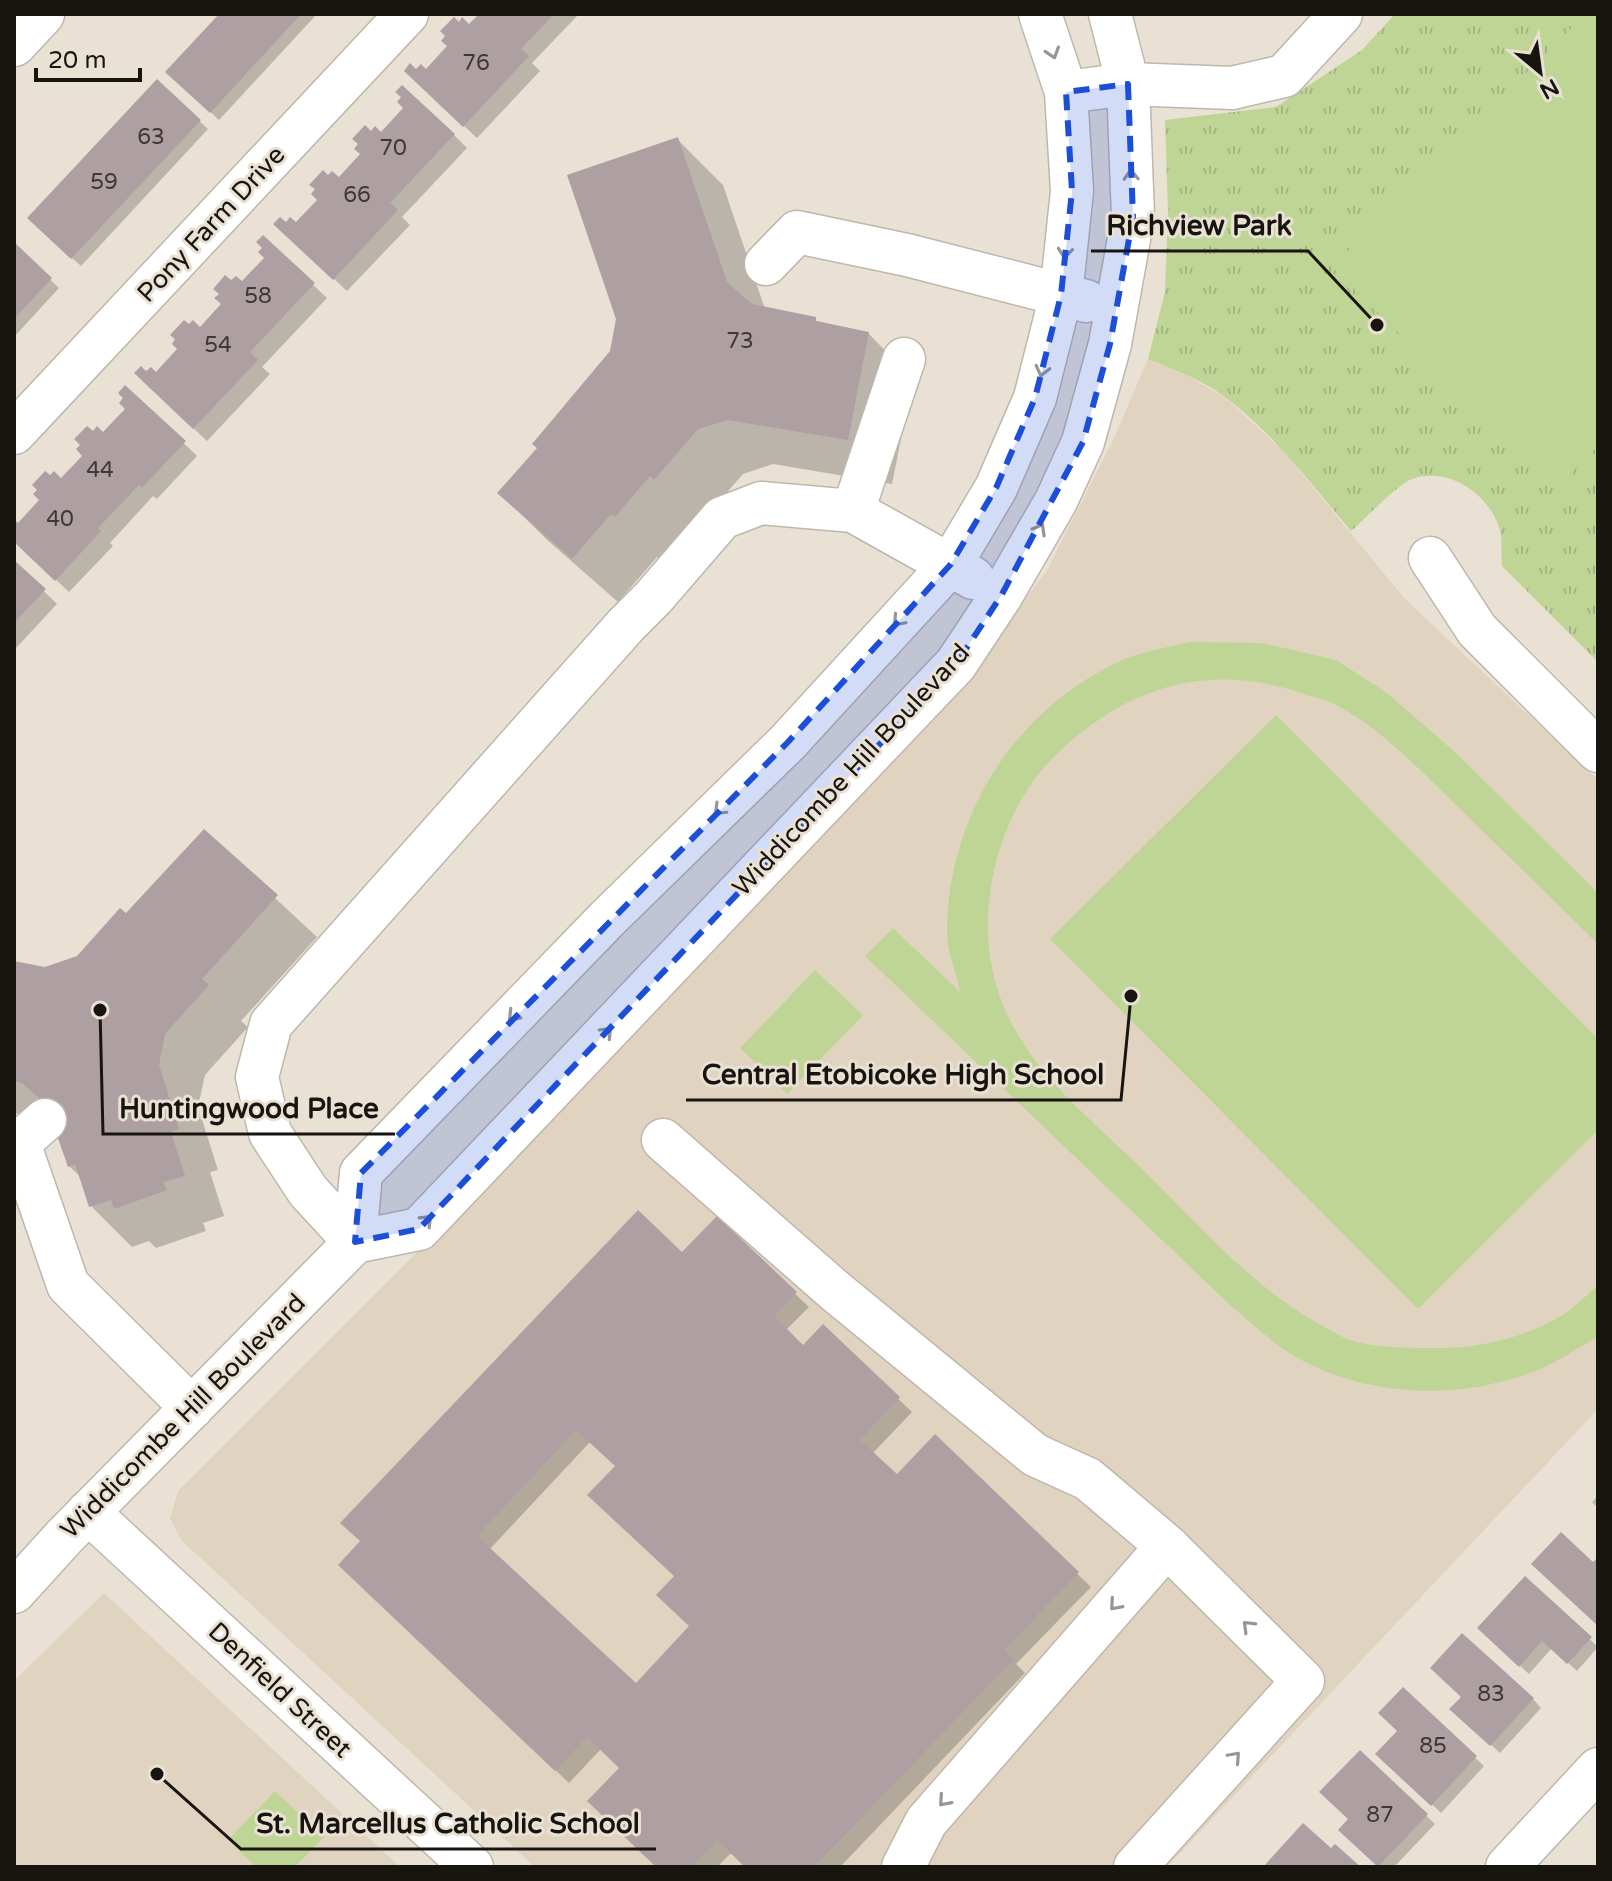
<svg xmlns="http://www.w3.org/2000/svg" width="1612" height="1881" viewBox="0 0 1612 1881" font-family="'Varela Round',sans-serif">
  <defs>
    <pattern id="park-tufts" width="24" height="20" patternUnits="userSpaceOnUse" patternTransform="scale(2)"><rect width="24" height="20" fill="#bed596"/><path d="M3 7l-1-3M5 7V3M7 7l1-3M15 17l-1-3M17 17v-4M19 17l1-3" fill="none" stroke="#a3b680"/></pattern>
  </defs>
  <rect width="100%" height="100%" fill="#eae1d5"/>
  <path fill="#e0d4c1" d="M1148,359L1188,376L1225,397L1284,452L1405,599L1598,780V1409L1167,1867H535L182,1541L170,1519L178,1491L457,1212L972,671L1047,570L1114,438Z
    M104,1593L400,1867H14V1681Z"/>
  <path fill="url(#park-tufts)" d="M1395,14H1598V662L1502,566C1501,556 1502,545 1501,535C1494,497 1450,465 1412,479C1397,485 1365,519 1351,531C1312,485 1274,434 1225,397C1203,380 1174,370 1148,359L1165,292L1168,211L1165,120L1276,107L1362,50Z"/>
  <path fill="#bed596" d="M1585,14H1598V446L1555,489L1332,267Z
    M1189,642L1262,643L1336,660L1387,693L1456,753L1598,893V944C1550,897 1501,849 1453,802C1419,769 1378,726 1336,705C1326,700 1314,697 1304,694C1206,660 1122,688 1051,760C1000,812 977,902 993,973C1012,1057 1079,1108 1138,1165C1198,1223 1255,1292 1330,1330C1337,1334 1345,1339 1353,1341C1382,1349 1416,1348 1445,1348C1486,1347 1531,1335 1566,1313C1577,1305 1588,1294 1598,1285V1337C1577,1348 1555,1364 1533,1372C1456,1401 1366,1397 1294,1356C1272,1343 1251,1322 1231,1306L865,956L893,928L960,992C957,973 947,952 947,932C948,816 1013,712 1118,662C1139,652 1166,648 1189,642Z
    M1276,715L1598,1039V1130L1418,1309L1050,939Z
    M815,970L863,1015L787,1094L740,1048Z
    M275,1791L324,1837L295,1867H256L228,1840Z"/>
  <path fill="#0003" fill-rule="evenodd" d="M222,14H317L219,120L168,72Z
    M481,14H579L532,63L540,71L477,138L419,84L416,71L426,72Z
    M157,82L208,129L81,266L38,227Z
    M371,134L454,135L467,148L402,217L410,225L347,291L289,237L286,224L296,225L339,180L363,155Z
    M678,140L723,185L765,309L868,333L913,379L892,484L773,464L743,474L700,523L661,560L657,557L618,602L545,538L500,493L539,449L612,352Z
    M263,238L327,298L262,367L270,374L207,441L149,386L146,374L157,375L224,305L231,283L242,284L266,258Z
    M14,245L59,288L14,337Z
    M126,387L197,456L157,499L153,496L110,543L113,546L69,592L14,540V522L18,526L128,409Z
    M14,562L57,604L16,648L14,645Z
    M204,832L317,937L241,1021L248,1027L205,1075L198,1107L218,1170L210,1172L224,1216L203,1223L206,1231L156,1248L149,1241L132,1247L91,1206L82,1178L69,1166L54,1120L14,1113V963L45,969L78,958L126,916Z
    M717,1219L809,1307L786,1330L803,1347L823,1327L912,1412L872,1454L897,1477L935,1437L1091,1587L1016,1664L1025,1673L840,1867H747L732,1852L717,1867H658L621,1768L601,1749L569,1783L341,1565L683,1255ZM590,1442L617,1467L676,1576L691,1627L636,1686L489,1550Z
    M1598,1496V1508L1592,1502Z
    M1525,1579L1598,1647L1577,1671L1552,1648L1529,1674L1480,1628Z
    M1403,1690L1484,1766L1441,1813L1378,1754L1399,1731Z
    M1533,1699L1541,1708L1500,1753L1460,1717Z
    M1360,1753L1435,1824L1394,1867H1380L1341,1830L1351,1820Z"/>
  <path fill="#ae9fa3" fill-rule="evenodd" d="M219,14H301L210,113L165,72Z
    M479,14H554L521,49L529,56L463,127L404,71L410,63L416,69L421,64L426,69L447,46L441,41L445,36L440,31L454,17L459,22L462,17L469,24Z
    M157,79L201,120L71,259L27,218Z
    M402,85L455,134L390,203L398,210L333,280L273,224L280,217L286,222L290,217L296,222L317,200L311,194L315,189L309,185L323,170L328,175L332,171L339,177L360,154L354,149L358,144L352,139L365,125L371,131L375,126L381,132L403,108L397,102L401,97L395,92Z
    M678,137L727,282L752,304L816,317V321L869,332L848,440L727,420L698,429L654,480L650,476L615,517L611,514L572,559L497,493L537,448L532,444L610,351L616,319L567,175Z
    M263,235L315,283L250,352L258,360L193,429L134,373L141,366L146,371L151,367L156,372L177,349L172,344L175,339L170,335L184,320L189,324L193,320L200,327L221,304L214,298L219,294L213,289L225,275L231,280L236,276L242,281L264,258L258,252L262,248L256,242Z
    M14,242L52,278L14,319Z
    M125,385L186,441L142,488L139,485L98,528L101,531L55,581L14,542V520L18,523L39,500L33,494L37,490L32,485L45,471L50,475L54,471L61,478L82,456L76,449L80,445L74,439L87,426L93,431L97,426L103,432L125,409L119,403L123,398L118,393Z
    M14,560L46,589L14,623Z
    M204,829L278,895L202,979L209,985L165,1034L159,1065L179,1129L171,1132L185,1176L163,1182L167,1190L114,1209L111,1200L89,1207L75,1164L68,1167L46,1104L22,1083L14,1081V961L45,967L77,956L120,908L126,913Z
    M638,1210L682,1252L717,1216L797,1292L774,1316L803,1345L823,1324L900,1397L860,1440L897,1474L935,1434L1079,1572L1004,1650L1014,1659L814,1867H745L717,1840L691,1867H656L587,1801L619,1768L587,1737L555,1771L338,1565L360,1541L340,1523ZM576,1430L615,1466L587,1495L674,1576L656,1595L689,1626L636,1683L477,1536Z
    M1561,1532L1593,1562L1598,1557V1626L1531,1564Z
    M1525,1576L1592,1637L1567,1664L1542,1641L1519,1667L1477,1628Z
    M1462,1633L1534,1698L1490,1746L1449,1709L1461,1697L1430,1668Z
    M1403,1687L1477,1756L1431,1806L1375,1754L1397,1731L1378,1713Z
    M1360,1750L1428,1814L1378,1867L1338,1830L1348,1819L1319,1792Z
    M1303,1823L1331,1848L1335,1844L1361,1867H1263Z"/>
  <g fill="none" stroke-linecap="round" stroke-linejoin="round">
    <defs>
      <path id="minor" d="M1066,92L1128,84L1232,88L1284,76L1341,14
        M766,264L797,232L907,255L1086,301
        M14,433L407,14
        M853,511L904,359
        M1430,558L1477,630L1598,751
        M45,1120L19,1143L68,1285L192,1408
        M663,1140L834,1290L1035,1455L1088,1479L1167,1546L1303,1681L1135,1867
        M355,1242L361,1173L607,919L788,742L951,564L996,488L1035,398L1061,295L1072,191L1066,92L1040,14
        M355,1242L308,1191L270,1133L257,1077L271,1024L626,625L653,598L722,518L761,503L853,511L973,578
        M88,1512L472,1867
        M14,1592L64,1537L355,1242L419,1229L956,664L1001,596L1056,501L1083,442L1110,344L1133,217L1128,84L1110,14
        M903,1867L926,1822L1167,1546
        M1507,1867L1598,1769"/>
      <path id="major" d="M14,44L42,14"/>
    </defs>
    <use href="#minor" stroke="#bfb7ac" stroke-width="45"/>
    <use href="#major" stroke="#bfb7ac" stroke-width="47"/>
    <use href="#minor" stroke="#fff" stroke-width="42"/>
    <use href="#major" stroke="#fff" stroke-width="44"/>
  </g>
  <defs><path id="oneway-chevron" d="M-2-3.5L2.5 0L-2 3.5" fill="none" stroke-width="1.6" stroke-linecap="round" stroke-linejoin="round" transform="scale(2)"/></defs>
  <g stroke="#979694">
    <use href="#oneway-chevron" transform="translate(1053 53) rotate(72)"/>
    <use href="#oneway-chevron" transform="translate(1131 175) rotate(-92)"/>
    <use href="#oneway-chevron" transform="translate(1065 253) rotate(96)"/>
    <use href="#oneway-chevron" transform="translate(1042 371) rotate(104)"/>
    <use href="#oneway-chevron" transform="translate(1040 529) rotate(-60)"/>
    <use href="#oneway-chevron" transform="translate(898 621) rotate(132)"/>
    <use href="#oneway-chevron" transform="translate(719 810) rotate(136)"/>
    <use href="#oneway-chevron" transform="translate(513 1016) rotate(134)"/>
    <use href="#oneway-chevron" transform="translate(607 1032) rotate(-46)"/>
    <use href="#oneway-chevron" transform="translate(427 1220) rotate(-45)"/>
    <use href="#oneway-chevron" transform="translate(1115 1605) rotate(131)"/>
    <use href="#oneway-chevron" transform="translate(1248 1626) rotate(-135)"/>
    <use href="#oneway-chevron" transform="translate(1235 1757) rotate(-48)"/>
    <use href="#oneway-chevron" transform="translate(944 1801) rotate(131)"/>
  </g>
  <path fill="#1d4ed8" fill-opacity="0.2" stroke="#1d4ed8" stroke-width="6" stroke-dasharray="16 10" stroke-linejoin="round" d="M1128,84L1133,217L1110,344L1083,442L1001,596L956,664L419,1229L355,1242L361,1173L788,742L951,564L996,488L1035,398L1061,295L1072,191L1066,92Z"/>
  <g text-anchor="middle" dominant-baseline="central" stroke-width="6" stroke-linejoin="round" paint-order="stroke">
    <g font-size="22" fill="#3e3836">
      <text x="476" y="63">76</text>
      <text x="151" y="137">63</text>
      <text x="393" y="148">70</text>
      <text x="104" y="182">59</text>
      <text x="357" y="195">66</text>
      <text x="258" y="296">58</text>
      <text x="740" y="341">73</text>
      <text x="218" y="345">54</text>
      <text x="100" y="470">44</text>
      <text x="60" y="519">40</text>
      <text x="1491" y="1694">83</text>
      <text x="1433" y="1746">85</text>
      <text x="1380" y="1815">87</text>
    </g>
    <g font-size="26" fill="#181511" stroke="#eae1d5">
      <text transform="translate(211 224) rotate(-47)">Pony Farm Drive</text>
      <text transform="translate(851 770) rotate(-47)">Widdicombe Hill Boulevard</text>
      <text transform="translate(183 1416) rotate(-45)">Widdicombe Hill Boulevard</text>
      <text transform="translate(280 1690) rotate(43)">Denfield Street</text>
    </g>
  </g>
  <path fill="none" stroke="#181511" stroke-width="3" d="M1377 325L1308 251H1091M1131 996L1121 1100H686M100 1010L103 1134H395M157 1774L241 1849H656"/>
  <g fill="#181511" stroke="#eae1d5" stroke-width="3">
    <circle cx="1377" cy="325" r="8"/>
    <circle cx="1131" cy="996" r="8"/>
    <circle cx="100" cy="1010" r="8"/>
    <circle cx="157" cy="1774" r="8"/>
  </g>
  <g font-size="28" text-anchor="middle" font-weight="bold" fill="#181511" stroke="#eae1d5" stroke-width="6" stroke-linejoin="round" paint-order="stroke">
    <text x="1199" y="235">Richview Park</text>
    <text x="903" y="1084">Central Etobicoke High School</text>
    <text x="249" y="1118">Huntingwood Place</text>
    <text x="448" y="1833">St. Marcellus Catholic School</text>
  </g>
  <rect width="1612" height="1881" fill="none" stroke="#181511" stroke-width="32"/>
  <g transform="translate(1540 72) rotate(151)" stroke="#eae1d5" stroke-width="6" paint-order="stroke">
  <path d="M0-6L14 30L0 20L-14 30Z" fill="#181511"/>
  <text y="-12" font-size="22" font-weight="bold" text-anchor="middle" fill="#181511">N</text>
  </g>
  <path d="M36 68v12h104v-12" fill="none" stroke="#181511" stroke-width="4"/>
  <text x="48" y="68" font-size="24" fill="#181511" stroke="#eae1d5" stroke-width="6" paint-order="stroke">20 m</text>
</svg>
